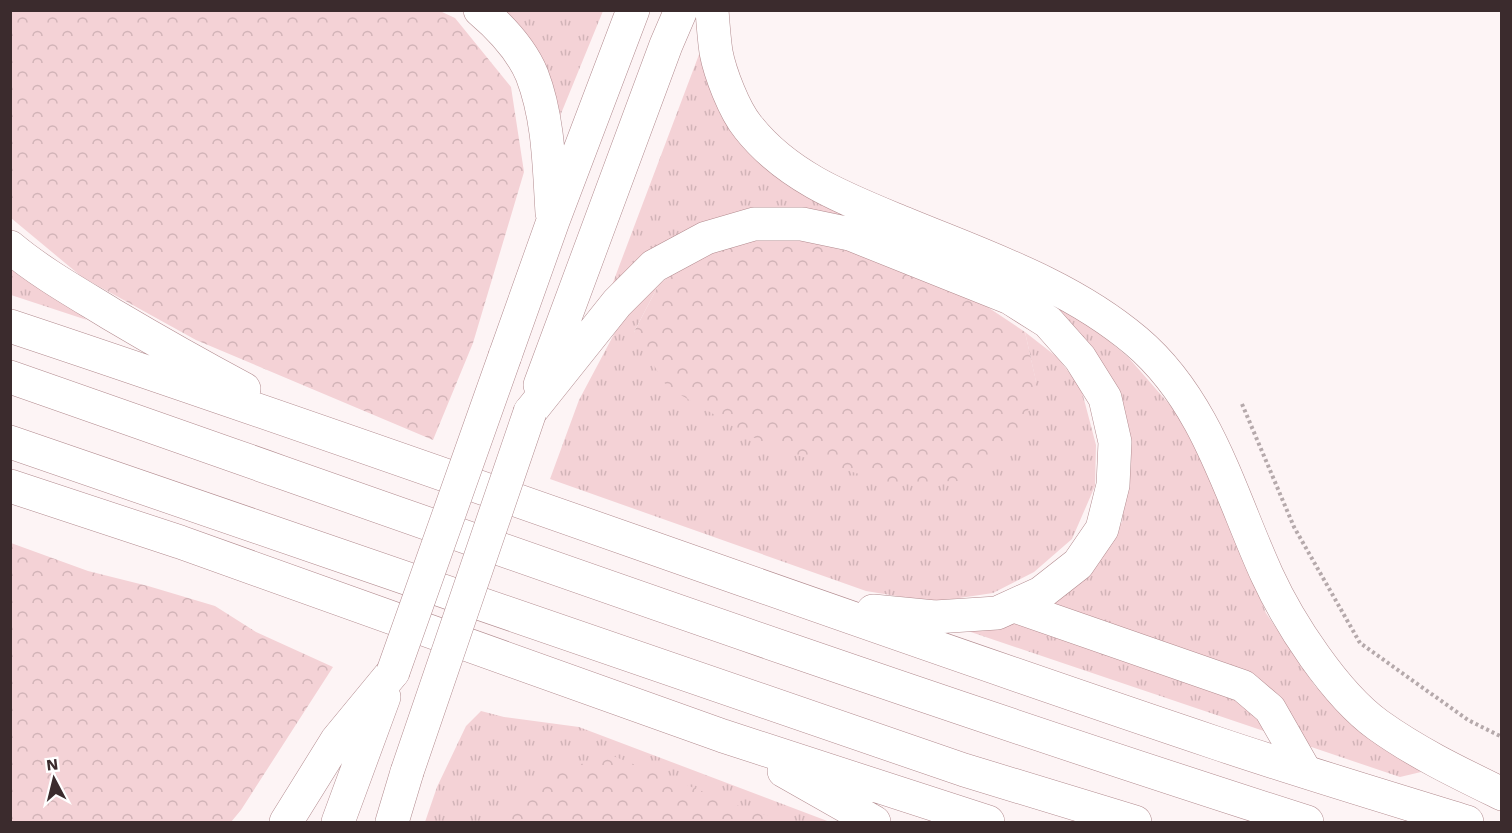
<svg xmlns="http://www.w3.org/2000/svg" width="1512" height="833" viewBox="0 0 1512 833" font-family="'Work Sans',sans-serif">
  <defs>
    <pattern id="grass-tufts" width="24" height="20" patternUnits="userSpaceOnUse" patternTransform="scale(1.5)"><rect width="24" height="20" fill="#f4d2d6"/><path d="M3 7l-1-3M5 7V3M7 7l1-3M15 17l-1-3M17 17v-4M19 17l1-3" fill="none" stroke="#d2b4b8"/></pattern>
    <pattern id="forest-crowns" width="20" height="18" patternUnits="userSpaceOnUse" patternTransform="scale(1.5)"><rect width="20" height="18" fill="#f4d2d6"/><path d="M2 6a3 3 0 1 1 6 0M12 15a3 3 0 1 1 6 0" fill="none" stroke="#d2b4b8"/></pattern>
  </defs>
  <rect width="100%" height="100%" fill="#fdf4f5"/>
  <path fill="url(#grass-tufts)" d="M499,11H603L558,121Z
    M703,44L716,90L883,229L798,212L606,301Z
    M11,264L87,320L11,295Z
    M659,284L634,332L1036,382L1025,332L1057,357L1081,388L1096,445L1095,486L1072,539L1034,572L993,593L933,602L866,591L550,479L579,400L621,321Z
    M1010,285L1078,315L1128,357L1176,412L1209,471L1230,520L1266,613L1315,686L1378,742L1421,772L1400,777L959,628L1098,560L1122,522L1129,459L1112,382Z
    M481,711L504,717L579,727L830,822H425L437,787L466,726Z"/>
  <path fill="url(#forest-crowns)" d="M440,11L455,18L511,87L524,172L473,343L433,440L196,340L82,277L11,218V11Z
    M776,235L829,238L971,296L1025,332L1036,381L1020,441L959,481L889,483L770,447L667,387L634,332L659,284L702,253Z
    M11,543L88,571L148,586L215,606L256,632L333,667L241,810L231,822H11Z
    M613,756L747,809L789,822H498L549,772Z"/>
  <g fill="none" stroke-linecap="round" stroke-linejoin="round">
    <defs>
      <path id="minor" d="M1013,606L1243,686L1270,709L1306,772"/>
      <path id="highway" d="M480,10C500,27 522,51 532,75C549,119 549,167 552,213
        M712,10C713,24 714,38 716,52C720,73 734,110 748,127C788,178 848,200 906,224C986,257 1070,285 1136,341C1207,401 1230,494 1267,575C1289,623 1335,694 1378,725C1417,753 1459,773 1502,794
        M10,247C41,273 77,293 111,314C155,340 199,365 244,389
        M10,326C414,460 813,608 1216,743C1299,771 1383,796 1467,822
        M505,356L553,221L633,10
        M10,377C442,528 872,683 1307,822
        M540,385L666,45L681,10
        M530,412L617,303L654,266L706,238L754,224H802L850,234L1010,298L1048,322L1080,358L1105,398L1115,442L1113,485L1102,529L1078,564L1041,593L997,613L935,617L873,611
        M10,442L964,770L1135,822
        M10,486L180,542L723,736L988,822
        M784,771L874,822
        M286,822L337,740L393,672
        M338,822L384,697
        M392,822L407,772"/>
    </defs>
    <use href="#minor" stroke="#b28b8f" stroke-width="33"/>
    <use href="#highway" stroke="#b28b8f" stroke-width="34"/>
    <path stroke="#b5a9ab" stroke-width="4" stroke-dasharray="3 3" stroke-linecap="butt" d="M1242,404L1294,527L1360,643L1468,720L1502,737"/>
    <use href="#minor" stroke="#fff" stroke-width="32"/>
    <use href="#highway" stroke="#fff" stroke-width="33"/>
    <defs>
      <path id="highway-bridge" d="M393,672L505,356
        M407,772L530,412"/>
    </defs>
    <use href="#highway-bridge" stroke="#b28b8f" stroke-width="34" stroke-linecap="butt"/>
    <use href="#highway-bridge" stroke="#fff" stroke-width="33"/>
  </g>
  <rect width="1512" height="833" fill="none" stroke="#3b2b2d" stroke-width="24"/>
  <g transform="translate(54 779) rotate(353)" stroke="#ffffff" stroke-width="4.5" paint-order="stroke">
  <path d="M0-4.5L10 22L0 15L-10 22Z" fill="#3b2b2d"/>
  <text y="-9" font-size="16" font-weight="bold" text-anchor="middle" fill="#3b2b2d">N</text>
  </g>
</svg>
